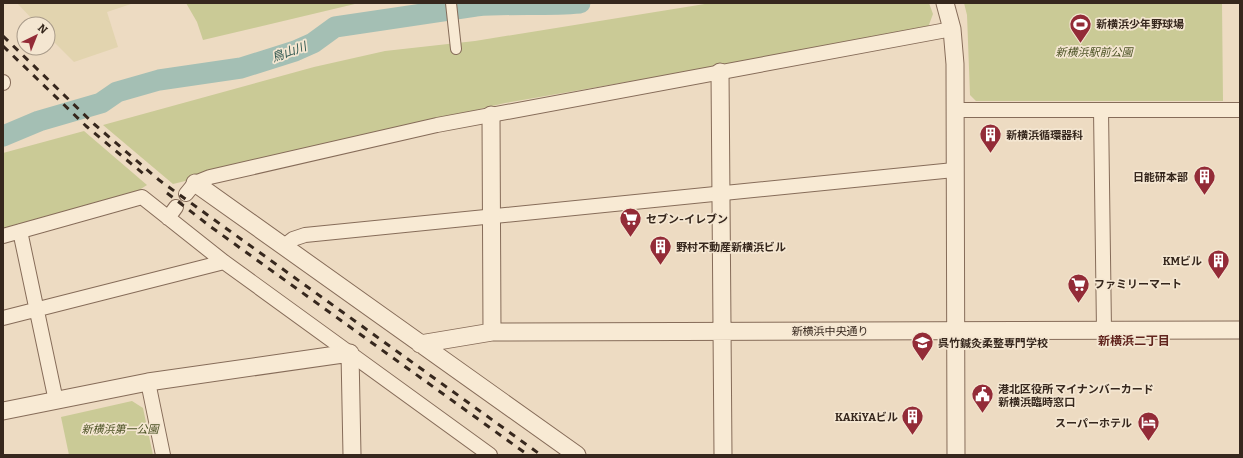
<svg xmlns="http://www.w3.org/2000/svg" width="1243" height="458" viewBox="0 0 1243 458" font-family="Bitter,'Noto Sans JP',serif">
  <rect width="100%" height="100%" fill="#eddbc2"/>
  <path fill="#e2d4af" d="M17,3H134L107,12L118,47L74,62L48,36V24H37Z"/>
  <path fill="#caca96" d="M186,3H359L203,40L197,22Z
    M711,3H929L933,14L927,30L505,103L173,184L103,125L314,67L385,51L475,41Z
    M964,3H1222L1223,101H976L970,95L967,15Z
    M84,131L147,185L133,194L3,231V153Z
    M132,401L143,408L153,455H69L61,417Z"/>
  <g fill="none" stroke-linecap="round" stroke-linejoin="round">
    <path stroke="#a4bfb4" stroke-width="21" d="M3,136L39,121L101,103L117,92L159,80L241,68L295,51L313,43L335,27L476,6C511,3 545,6 580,3"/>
    <defs>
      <path id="pedestrian" d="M451,3L456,49"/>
      <path id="minor" d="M3,82V83
        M954,110H1240
        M1101,110L1104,330
        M186,194L195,183L210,177L437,125L952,29
        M168,218L176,207
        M20,231L56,401
        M3,236L142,197L224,262L490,455
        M284,246L293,239L305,235L954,170
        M3,318L224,262
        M148,382L163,455"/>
      <path id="tertiary" d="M945,3L952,29L955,64L956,455
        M720,72L723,455
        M491,115L492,332
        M195,183L577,455
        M420,344L492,332L1240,330
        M3,411L148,382L350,353L352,455"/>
    </defs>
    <use href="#pedestrian" stroke="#866c59" stroke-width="12"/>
    <use href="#minor" stroke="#866c59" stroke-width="16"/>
    <use href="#tertiary" stroke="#866c59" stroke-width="19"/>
    <use href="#pedestrian" stroke="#f8ead4" stroke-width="10"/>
    <use href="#minor" stroke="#f8ead4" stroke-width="14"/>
    <use href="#tertiary" stroke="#f8ead4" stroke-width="17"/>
    <path stroke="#36271d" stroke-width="3" stroke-dasharray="7 7" stroke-linecap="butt" d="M3,36L94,124L159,180L541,455
      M3,46L86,126L146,176
      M167,193L211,227L528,455"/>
  </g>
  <defs>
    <symbol id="stadium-pin" viewBox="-11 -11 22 30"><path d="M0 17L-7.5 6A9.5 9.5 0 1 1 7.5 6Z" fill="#932b37" stroke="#f4e6d1"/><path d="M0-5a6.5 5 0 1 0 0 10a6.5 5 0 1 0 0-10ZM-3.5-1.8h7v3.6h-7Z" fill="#fff"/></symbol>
    <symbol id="building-pin" viewBox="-11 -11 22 30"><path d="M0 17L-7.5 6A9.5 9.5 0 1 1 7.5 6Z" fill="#932b37" stroke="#f4e6d1"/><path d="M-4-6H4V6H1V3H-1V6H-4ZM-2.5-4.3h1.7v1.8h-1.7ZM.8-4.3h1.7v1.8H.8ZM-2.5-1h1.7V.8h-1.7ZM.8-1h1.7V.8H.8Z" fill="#fff"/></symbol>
    <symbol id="supermarket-pin" viewBox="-11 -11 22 30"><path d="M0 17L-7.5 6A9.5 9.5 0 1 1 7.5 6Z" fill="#932b37" stroke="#f4e6d1"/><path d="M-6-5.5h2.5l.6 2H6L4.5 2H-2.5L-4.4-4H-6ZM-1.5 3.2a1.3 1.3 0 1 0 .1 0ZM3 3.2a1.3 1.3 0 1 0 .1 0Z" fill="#fff"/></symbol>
    <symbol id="university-pin" viewBox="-11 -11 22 30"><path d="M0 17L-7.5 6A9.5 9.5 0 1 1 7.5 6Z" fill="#932b37" stroke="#f4e6d1"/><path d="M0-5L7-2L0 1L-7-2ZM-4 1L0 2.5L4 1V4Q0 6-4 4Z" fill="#fff"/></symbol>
    <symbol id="civic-pin" viewBox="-11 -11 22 30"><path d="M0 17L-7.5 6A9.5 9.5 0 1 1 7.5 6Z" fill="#932b37" stroke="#f4e6d1"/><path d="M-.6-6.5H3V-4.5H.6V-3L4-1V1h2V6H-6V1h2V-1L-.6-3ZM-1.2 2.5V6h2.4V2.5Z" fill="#fff"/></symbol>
    <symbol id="hotel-pin" viewBox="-11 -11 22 30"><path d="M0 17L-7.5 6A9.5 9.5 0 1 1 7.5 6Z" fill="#932b37" stroke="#f4e6d1"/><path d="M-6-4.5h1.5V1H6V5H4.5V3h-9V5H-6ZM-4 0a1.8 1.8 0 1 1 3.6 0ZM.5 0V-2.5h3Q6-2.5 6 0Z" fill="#fff"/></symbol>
  </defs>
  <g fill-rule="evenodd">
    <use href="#stadium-pin" x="1068" y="12" width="25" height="34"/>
    <use href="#building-pin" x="978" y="122" width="25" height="34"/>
    <use href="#building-pin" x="1192" y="164" width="25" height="34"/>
    <use href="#supermarket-pin" x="618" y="206" width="25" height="34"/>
    <use href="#building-pin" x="648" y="234" width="25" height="34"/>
    <use href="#building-pin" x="1206" y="248" width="25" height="34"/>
    <use href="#supermarket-pin" x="1066" y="272" width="25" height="34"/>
    <use href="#university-pin" x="910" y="330" width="25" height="34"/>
    <use href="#civic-pin" x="970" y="382" width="25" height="34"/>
    <use href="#building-pin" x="900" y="404" width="25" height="34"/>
    <use href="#hotel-pin" x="1136" y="410" width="25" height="34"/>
  </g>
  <g text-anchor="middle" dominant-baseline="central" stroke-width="3.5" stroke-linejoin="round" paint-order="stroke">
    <g font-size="11" font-weight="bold" fill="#36271d" stroke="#f4e6d1" text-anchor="start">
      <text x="1096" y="24">新横浜少年野球場</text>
      <text x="1006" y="135">新横浜循環器科</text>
      <text x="1188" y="177" text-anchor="end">日能研本部</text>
      <text x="646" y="219">セブン-イレブン</text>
      <text x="676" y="247">野村不動産新横浜ビル</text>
      <text x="1202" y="261" text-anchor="end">KMビル</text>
      <text x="1094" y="284">ファミリーマート</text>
      <text x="938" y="343">呉竹鍼灸柔整専門学校</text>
      <text x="998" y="389">港北区役所 マイナンバーカード<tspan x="998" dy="13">新横浜臨時窓口</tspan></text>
      <text x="898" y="417" text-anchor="end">KAKiYAビル</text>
      <text x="1132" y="423" text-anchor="end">スーパーホテル</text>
    </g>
    <g font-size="11" font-style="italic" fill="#4b5224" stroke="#f4e6d1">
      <text x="1094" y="52">新横浜駅前公園</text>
      <text x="120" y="429">新横浜第一公園</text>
    </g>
    <g font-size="11" fill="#36271d" stroke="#f4e6d1">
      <text x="830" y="331">新横浜中央通り</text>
    </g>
    <g font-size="12" font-style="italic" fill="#2d554e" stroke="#f4e6d1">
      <text transform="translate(289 52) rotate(-20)">鳥山川</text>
    </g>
    <g font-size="12" font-weight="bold" fill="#61251e" stroke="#f4e6d1">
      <text x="1134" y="341">新横浜二丁目</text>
    </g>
  </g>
  <rect width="1243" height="458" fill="none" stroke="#36271d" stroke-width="8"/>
  <g transform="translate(36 36) rotate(43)"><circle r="19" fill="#f4e6d1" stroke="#a89a89"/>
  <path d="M0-3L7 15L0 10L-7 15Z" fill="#932b37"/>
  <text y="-6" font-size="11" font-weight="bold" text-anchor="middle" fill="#36271d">N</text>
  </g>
</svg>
